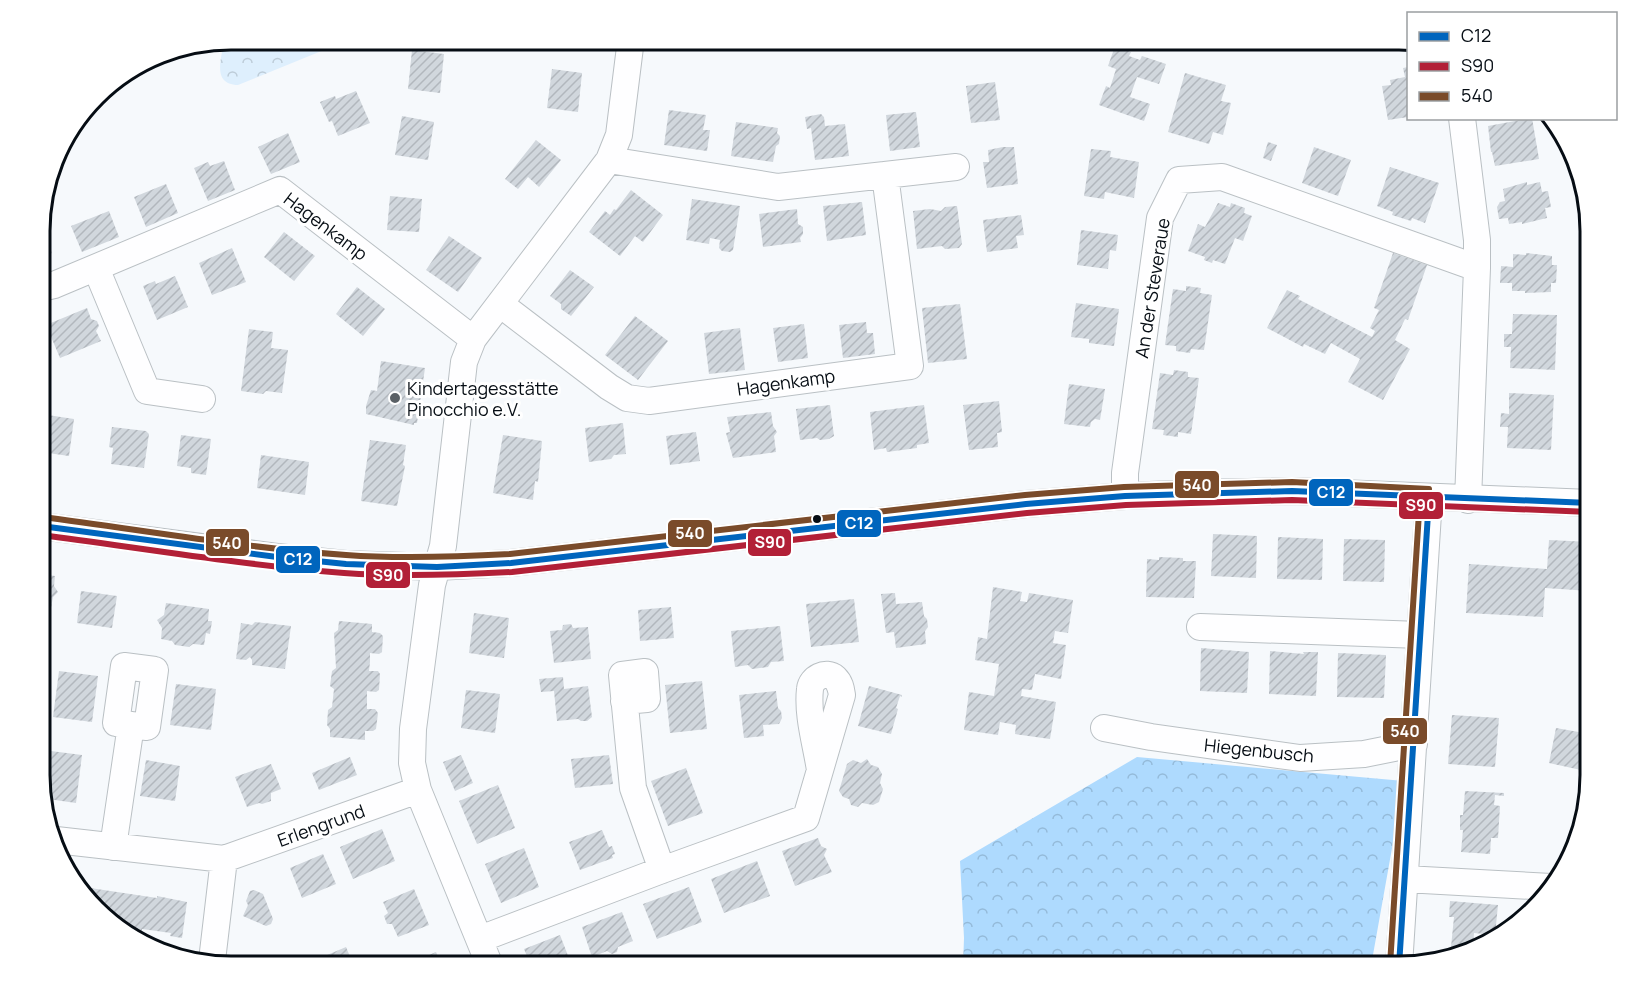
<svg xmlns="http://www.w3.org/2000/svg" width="1629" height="1005" viewBox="0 0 1629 1005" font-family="Manrope,sans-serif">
  <defs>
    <pattern id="forest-crowns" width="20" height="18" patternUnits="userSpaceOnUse" patternTransform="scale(1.5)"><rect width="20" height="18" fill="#aedafe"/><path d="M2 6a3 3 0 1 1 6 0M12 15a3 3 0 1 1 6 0" fill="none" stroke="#94bad9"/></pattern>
    <pattern id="park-crowns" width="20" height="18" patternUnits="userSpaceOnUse" patternTransform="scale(1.5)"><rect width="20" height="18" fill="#deeffd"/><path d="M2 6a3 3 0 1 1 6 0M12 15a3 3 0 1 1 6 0" fill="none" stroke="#bdccd8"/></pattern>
    <pattern id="building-hatch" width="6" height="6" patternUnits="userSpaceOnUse" patternTransform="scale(1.5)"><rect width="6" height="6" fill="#d1d7dd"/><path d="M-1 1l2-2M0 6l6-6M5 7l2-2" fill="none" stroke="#b2b7bd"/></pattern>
  </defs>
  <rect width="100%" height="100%" fill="#f6f9fc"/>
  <path fill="url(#forest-crowns)" d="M1137,757L1404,781L1371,966H963L964,938L960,861Z"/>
  <path fill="url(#park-crowns)" d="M231,39H351L238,85C211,84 222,58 224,40Z"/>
  <path fill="url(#building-hatch)" d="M1115,46L1131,52L1129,56L1140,60L1142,56L1166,64L1159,84L1137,77L1130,97L1150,104L1144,121L1099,105L1106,86L1110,88L1116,69L1108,66Z
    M412,50L444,54L440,93L408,89Z
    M1408,67V117L1388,120L1382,86L1391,85L1390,80L1405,77L1403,68Z
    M552,69L582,73L578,112L547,108Z
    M1185,73L1226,85L1221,101L1231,103L1223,135L1213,132L1209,144L1168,132Z
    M995,82L1000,120L971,123L966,86Z
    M356,91L370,123L338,136L332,121L329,122L320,102L335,96L336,99Z
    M669,110L706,115L703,130H710L707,151L664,145Z
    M916,112L920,147L890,151L886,115Z
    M821,114L824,117L825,126L845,124L849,156L815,160L811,128L807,129L805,117Z
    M402,116L434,122L428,160L395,155Z
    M1532,118L1539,159L1495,166L1492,152H1491L1488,126Z
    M736,122L778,128L777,133L780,136L779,144L776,146L773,162L731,156Z
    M288,133L300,162L271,174L258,147Z
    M536,140L561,160L539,187L528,177L518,189L505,179Z
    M1268,142L1277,145L1271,161L1263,158Z
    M1003,147H1014L1018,184L987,188L983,162H989L988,150Z
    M1314,147L1351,160L1338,196L1302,183Z
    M1091,149L1111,151L1110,157L1139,162L1134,198L1105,192L1104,199L1084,196Z
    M224,161L235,190L208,201L194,168L208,162L210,166Z
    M1390,167L1439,183L1425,223L1412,218L1411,221L1392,215L1393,212L1377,206Z
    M1527,182V185L1540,182L1542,192L1548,191L1551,207L1545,208L1547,218L1522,224V222L1509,224L1508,218L1499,219L1497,207L1500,202L1505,201L1503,189Z
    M166,184L178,213L146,227L134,197Z
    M631,190L663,215L643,242L635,236L620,256L589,232L605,211L610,215L614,209L616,210Z
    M390,196L422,199L419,232L387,230Z
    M692,199L740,206L733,250L730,252L722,251L719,248L720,240L710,238L709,244L686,240Z
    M862,202L866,235L827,241L823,206Z
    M1218,203L1230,207L1231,203L1245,208L1244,213L1252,216L1243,241L1235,238L1225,264L1213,260L1212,263L1204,260L1205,257L1188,251L1198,224L1205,227Z
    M957,206L962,244L959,248L945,249L942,246L917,249L913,211L930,209L941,211L945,207Z
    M797,209L798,224L803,227V234L800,238L801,242L763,247L759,214Z
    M109,211L119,237L82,252L71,226Z
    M1021,215L1024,235L1016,236L1018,248L987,252L983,220Z
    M41,224L52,253L41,257Z
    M1081,230L1118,235L1116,251L1110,250L1108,269L1077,265Z
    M284,232L315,256L294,281L264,257Z
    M449,236L482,258L458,292L426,270Z
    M232,248L246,282L212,295L199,263Z
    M1393,253L1427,265L1408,320L1405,319L1395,340L1410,349L1383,400L1348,382L1360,359L1331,343L1325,354L1304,344L1303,347L1267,328L1287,290L1300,296L1298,299L1372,337L1375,331L1370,328L1379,310L1374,308Z
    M1526,253L1552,256V265H1557L1556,283H1551V292L1525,293V291H1512V283H1500L1501,266L1513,267V254L1526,255Z
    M570,270L594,287L571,316L561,309V304L550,296Z
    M175,276L188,307L157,320L143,286L155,281L156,284Z
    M1186,286L1201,288L1200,293L1212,295L1204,350L1191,349L1190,353L1176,351V346L1165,345L1173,289L1186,291Z
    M357,287L385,309L363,336L336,314Z
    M1076,303L1119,309L1114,346L1089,343V339L1071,337Z
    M960,304L967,359L928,363L922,308Z
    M87,308L91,319L97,321L99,326L96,331L101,341L60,358L46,325Z
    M1513,314L1557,315L1555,370L1510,368L1511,347H1504V334H1512Z
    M635,316L668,341L638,380L605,355Z
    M866,322L867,333H873L875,354L843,358L839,325Z
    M804,324L808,358L778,362L773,328Z
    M740,328L745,370L709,374L704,333Z
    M249,329L273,332L271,348L288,350L282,393L266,391L263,394L241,391Z
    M381,361L425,368L417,423H414V425L366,414V406L371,390L377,391Z
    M1174,370L1188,372V377L1199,378L1191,434L1178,432V437L1163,435L1164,430L1152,429L1160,373L1173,375Z
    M1069,384L1105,389L1100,420L1095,419L1091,422L1090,427L1064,424Z
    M1509,393L1554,395L1551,450L1507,448L1508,427H1500L1501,413L1509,414Z
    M999,401L1002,432L997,433L998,447L969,450L963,405Z
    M830,405L834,436L829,439L820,440L817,438L800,440L796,409Z
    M924,405L929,443L917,445V448L887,452L886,448L874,450L870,412Z
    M771,412L773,426L777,432L774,436L776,452L733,458L726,433L730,432L727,417Z
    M41,414L74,419L69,456L41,452Z
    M623,423L626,454L614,455L611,459L589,462L585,428Z
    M112,427L146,431L149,434L144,468L111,464L113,448L109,447Z
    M696,432L700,461L670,465L666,436Z
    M181,435L211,439L206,475L191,473V468L177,466Z
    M503,435L542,441L538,482L535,481L533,500L493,493Z
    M370,440L406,445L403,465L405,466L397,506L361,501Z
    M261,455L309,462L305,495L257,488Z
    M1213,534L1257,536L1256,578L1211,576Z
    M1278,537L1323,539L1322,580L1277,579Z
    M1344,539L1385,540L1384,582L1343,581Z
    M1549,540L1590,542V591L1545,588L1543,617L1466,613L1469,564L1547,569Z
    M1159,557L1183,558V561H1196L1194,598L1146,597L1147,559L1159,560Z
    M41,574L55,576L54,586L58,592L53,597L50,613L41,612Z
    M993,587L1022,592L1020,601L1027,602L1029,593L1073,600L1068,633L1055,631L1053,643L1066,645L1061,679L1035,674L1032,690L1022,689L1021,696L1056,702L1050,739L1015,734L1016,725L1000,722L998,735L964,730L969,692L994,696L999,664L975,660L978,637L987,639Z
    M81,591L117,596L112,628L77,623Z
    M895,593L896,604L922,602L924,616L927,619L928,627L925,631L926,644L896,648L894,632L886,633L881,594Z
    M854,599L859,642L811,647L806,604Z
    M166,603L209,609L208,621H212L210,634L206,633L204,645L193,644L189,647L175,645L172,641L161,639L162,628L157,620L164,615Z
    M671,607L674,638L640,641L638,610Z
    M474,613L509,618L504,658L469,653Z
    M339,621L372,624V632L380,633L383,636L382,652L379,654L370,653V662L369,671H378L380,674L379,690L376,692L367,691V709H375L378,713L376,729L373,731H365V740L330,737V729L327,725L328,710L332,707L334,689L330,686L332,671L336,668L334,633L338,630Z
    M255,622L291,626L285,669L252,665V660L250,657L246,660L236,659L241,623L252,625Z
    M571,624L573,628L588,627L591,659L554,663L550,631L562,630L563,625Z
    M780,626L784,661L771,662L768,667L752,669L748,665L735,667L731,631Z
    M1201,648L1249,652L1247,693L1200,691Z
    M1270,651L1304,654L1303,652H1318L1316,696L1269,694Z
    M1338,653L1386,655L1384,698L1337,697Z
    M59,671L98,676L92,722L53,717Z
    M563,677L564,689L588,686L592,717L587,721H581L578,719L557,721L554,691L541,692L539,679Z
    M702,681L707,729L670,733L665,685Z
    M176,684L216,689L211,730L170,725Z
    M869,686L902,695V697L900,696L896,708L898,709L891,734L858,726Z
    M466,690L500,694L495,733L461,728Z
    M776,691L778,708L781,711L782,718L779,724L763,725L764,736L744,738L739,695Z
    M1452,715L1499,718L1495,767L1448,764Z
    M1556,728L1590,734V772L1549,763Z
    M43,750L82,755L76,803L41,798Z
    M461,755L473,783L455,791L443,762Z
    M609,755L613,784L575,788L571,759Z
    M350,757L357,775L319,790L312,773Z
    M867,759L871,765L878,767L882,774L880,783L883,789L879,802L873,805L862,803L858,807L851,805L849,799L843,797L839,791L847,764L853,760L861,763Z
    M146,760L180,766L175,801L140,796Z
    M271,764L281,789L271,793V801L262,804L259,803L247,807L235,777Z
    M686,768L703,813L668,826L651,781Z
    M498,785L515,828L477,844L459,801Z
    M1465,791L1504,793V796L1495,795L1494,805L1500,806L1498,838H1491L1490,854L1461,852L1463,830H1460V815H1463Z
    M382,829L395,861L353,879L340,847Z
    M602,830L609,847L612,846L615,854L612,855L613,858L580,870L569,842Z
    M818,838L821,846L827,849L824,855L832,872L795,886L782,851Z
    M524,848L539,887L501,903L485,864Z
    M323,854L336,884L302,898L290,868Z
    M757,861L770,896L724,913L711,879Z
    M77,886L157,898V896L187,902L182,938L170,936L171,933L142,929V933L120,930Z
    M689,887L702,922L657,939L643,904Z
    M414,889L429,925L398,937L392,924H387L384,916L388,913L383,902Z
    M254,890L263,894L273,919L271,924L266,926L243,916L248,905L246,901L250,891Z
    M1450,901L1498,905L1495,935L1474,933L1473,947L1467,949L1451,947L1454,917H1449Z
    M622,912L633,941L618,947L617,952L612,954L607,951L592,957L582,927Z
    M560,935L572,966H531L524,949Z
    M346,947L354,966H315L313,961Z
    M436,952L441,963L445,962L446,966H404Z"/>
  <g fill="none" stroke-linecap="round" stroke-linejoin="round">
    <defs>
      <path id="street" d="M1462,118L1477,240V268L1468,500
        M609,160L778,187L956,167
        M96,268L147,391L202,399
        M41,288L54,285L280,190L473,339
        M500,304L609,387L627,398L649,401L910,366L885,175
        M1125,496V473L1160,218L1179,180L1222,177L1477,268
        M41,526L277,557L346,564L437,567L511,563L1026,504L1125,496L1198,493L1292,491L1590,503
        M1200,627L1420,635
        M624,701L647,699L645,672L622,675L633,788L662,870
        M1104,728L1151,737L1300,758L1364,754L1414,744
        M56,840L224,859L418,790
        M113,847L131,725L147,727L155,670L124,666L116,723L131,725
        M1405,879L1551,887
        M480,939L662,870L806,818L842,695C841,688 840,683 835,678C826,670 811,678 810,689C807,715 816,744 820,770
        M213,952L224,859
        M490,966L418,790L412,763L413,729L432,585L443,546L464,362L473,339L609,160L619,135L631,39
        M1399,966L1429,498"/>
    </defs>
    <use href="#street" stroke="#bac0c4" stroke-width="28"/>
    <use href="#street" stroke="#fefeff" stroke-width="26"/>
    <defs>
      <path id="bus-1" d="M41,526L277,557L346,564L437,567L511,563L1026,504L1125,496L1292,491L1590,503
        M1399,966L1429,498"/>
      <path id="bus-2" d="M41,535C141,548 242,565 344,573C400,577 456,575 512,572L1027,513L1126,505L1292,500L1590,512"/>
      <path id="bus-3" d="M42,517C143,530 244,548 346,555C401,559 455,557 510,554L1025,495L1124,487L1292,482L1429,489
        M1390,965L1420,497"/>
    </defs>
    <use href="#bus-1" stroke="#fff" stroke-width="10"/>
    <use href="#bus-2" stroke="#fff" stroke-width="10"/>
    <use href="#bus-3" stroke="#fff" stroke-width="10"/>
    <use href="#bus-1" stroke="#0065bd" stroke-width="6"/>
    <use href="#bus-2" stroke="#b22037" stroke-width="6"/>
    <use href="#bus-3" stroke="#7a4b2a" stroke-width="6"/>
  </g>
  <circle fill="#5a6065" stroke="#fff" stroke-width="2" cx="395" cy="398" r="6"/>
  <circle fill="#060d14" stroke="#fff" stroke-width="2" cx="817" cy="519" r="5"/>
  <g text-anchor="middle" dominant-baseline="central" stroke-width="6" stroke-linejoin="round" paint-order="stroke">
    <g font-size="18" fill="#060d14" stroke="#fff">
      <text transform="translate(326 226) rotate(37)">Hagenkamp</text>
      <text transform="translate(1152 288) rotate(-81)">An der Steveraue</text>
      <text transform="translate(786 382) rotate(-8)">Hagenkamp</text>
      <text transform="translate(1259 750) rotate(6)">Hiegenbusch</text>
      <text transform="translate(321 825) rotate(-20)">Erlengrund</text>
    </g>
    <g font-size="18" fill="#060d14" stroke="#fff" text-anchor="start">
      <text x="407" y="388">Kindertagesstätte<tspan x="407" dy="21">Pinocchio e.V.</tspan></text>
    </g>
  </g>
  <path d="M0 0H1629V1005H0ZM231 50H1399A181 181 0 0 1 1580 231V775A181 181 0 0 1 1399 956H231A181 181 0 0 1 50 775V231A181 181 0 0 1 231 50Z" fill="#fff" fill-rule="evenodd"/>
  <path fill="none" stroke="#060d14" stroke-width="3" d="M231 50H1399A181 181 0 0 1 1580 231V775A181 181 0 0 1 1399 956H231A181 181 0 0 1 50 775V231A181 181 0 0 1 231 50Z"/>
  <g stroke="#fff" stroke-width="2">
    <rect x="1174" y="470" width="46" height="29" rx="6" fill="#7a4b2a"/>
    <rect x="1308" y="478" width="46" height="29" rx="6" fill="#0065bd"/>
    <rect x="1398" y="491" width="46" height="29" rx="6" fill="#b22037"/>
    <rect x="836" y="509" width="46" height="29" rx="6" fill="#0065bd"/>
    <rect x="667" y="519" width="46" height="29" rx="6" fill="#7a4b2a"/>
    <rect x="747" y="528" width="45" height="29" rx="6" fill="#b22037"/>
    <rect x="205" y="528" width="45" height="29" rx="6" fill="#7a4b2a"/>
    <rect x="275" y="545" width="46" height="29" rx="6" fill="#0065bd"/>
    <rect x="365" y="561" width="46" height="28" rx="6" fill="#b22037"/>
    <rect x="1382" y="717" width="46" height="28" rx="6" fill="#7a4b2a"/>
  </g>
  <g font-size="16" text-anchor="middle" font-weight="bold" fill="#fff">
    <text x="1197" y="491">540</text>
    <text x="1331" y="498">C12</text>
    <text x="1421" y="511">S90</text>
    <text x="859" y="529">C12</text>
    <text x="690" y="539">540</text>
    <text x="770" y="548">S90</text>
    <text x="227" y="549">540</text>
    <text x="298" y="565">C12</text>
    <text x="388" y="581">S90</text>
    <text x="1405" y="737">540</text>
  </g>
  <rect x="1407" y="12" width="210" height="108" fill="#ffffff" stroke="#9b9ea1" stroke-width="1.5"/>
  <rect x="1419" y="32" width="30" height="9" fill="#0065bd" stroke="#9b9ea1" stroke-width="1.5"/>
  <text x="1461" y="42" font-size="18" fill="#060d14">C12</text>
  <rect x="1419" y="62" width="30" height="9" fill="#b22037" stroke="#9b9ea1" stroke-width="1.5"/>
  <text x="1461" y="72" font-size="18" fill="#060d14">S90</text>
  <rect x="1419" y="92" width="30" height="9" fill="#7a4b2a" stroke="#9b9ea1" stroke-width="1.5"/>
  <text x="1461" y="102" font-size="18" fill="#060d14">540</text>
</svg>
